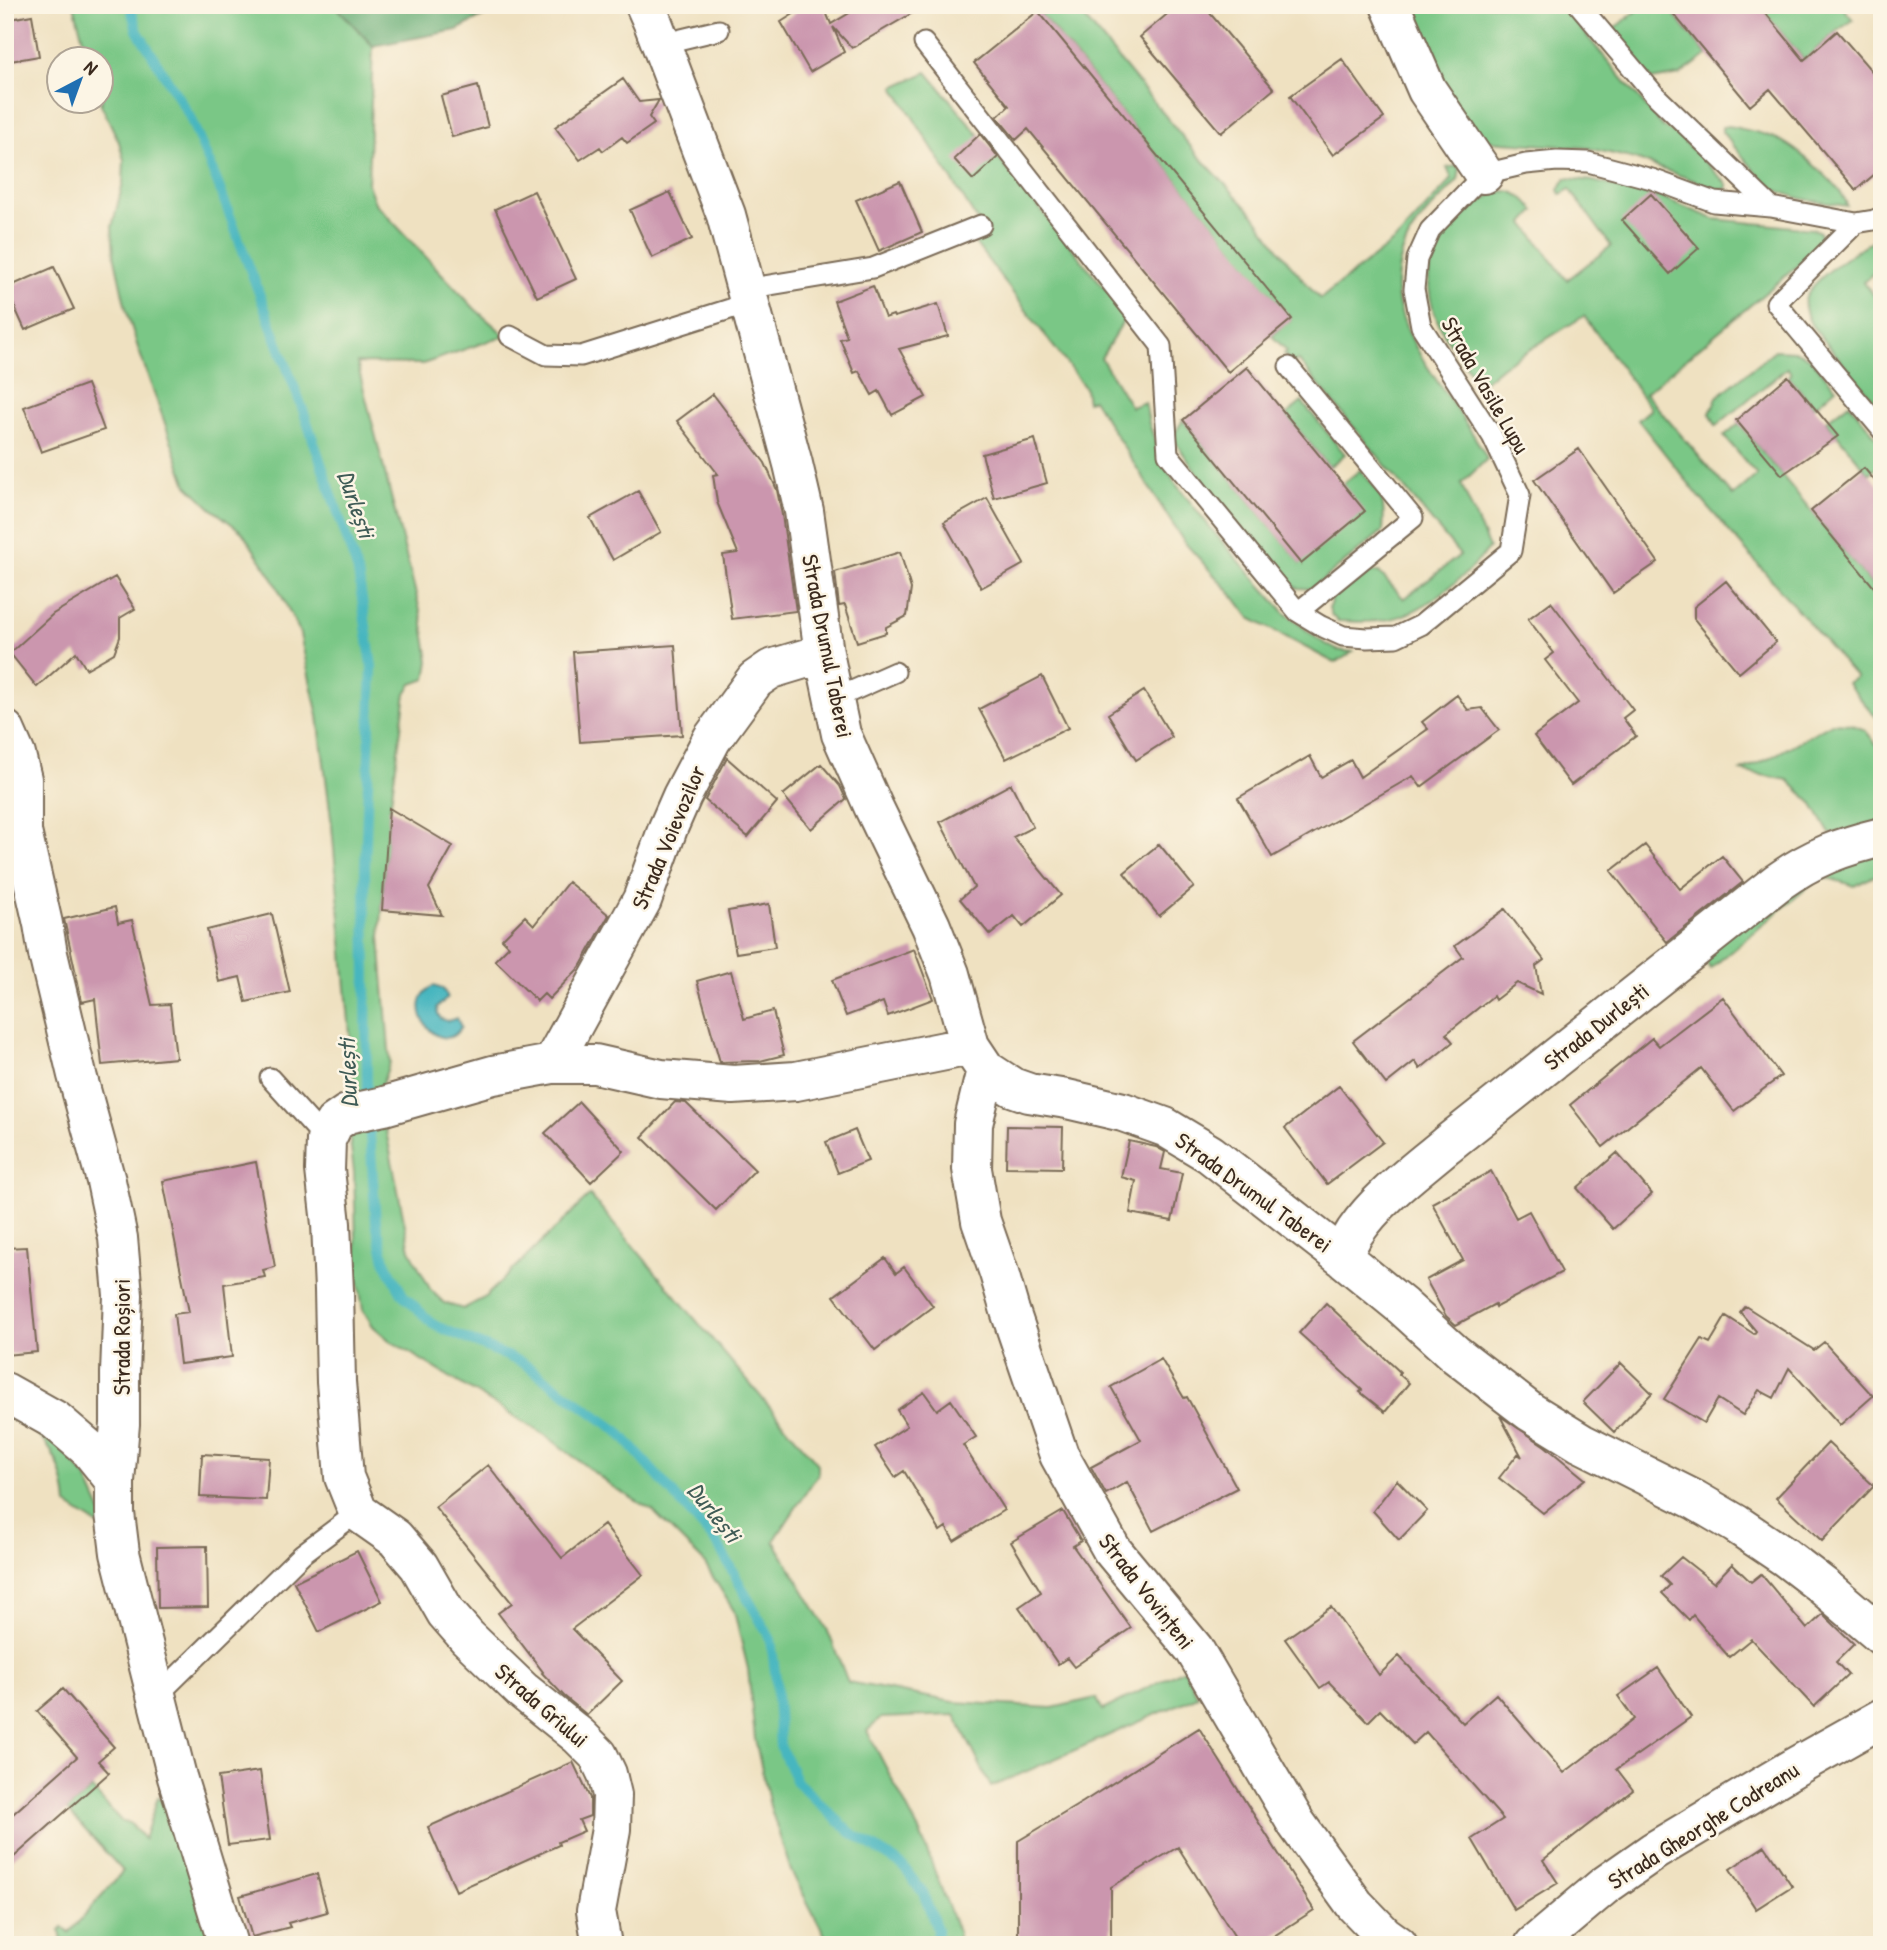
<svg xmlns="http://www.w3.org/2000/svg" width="1887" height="1950" viewBox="0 0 1887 1950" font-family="'Patrick Hand',sans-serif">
  <rect width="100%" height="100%" fill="#fcf5e5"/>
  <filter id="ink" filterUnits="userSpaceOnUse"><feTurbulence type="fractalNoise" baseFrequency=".0143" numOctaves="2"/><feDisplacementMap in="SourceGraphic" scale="14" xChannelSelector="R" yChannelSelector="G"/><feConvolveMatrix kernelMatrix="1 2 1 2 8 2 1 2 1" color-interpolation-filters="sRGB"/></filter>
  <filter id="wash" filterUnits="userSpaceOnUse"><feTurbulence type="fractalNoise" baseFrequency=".00686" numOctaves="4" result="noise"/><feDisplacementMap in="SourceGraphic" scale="28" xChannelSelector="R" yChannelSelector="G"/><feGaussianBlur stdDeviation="1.57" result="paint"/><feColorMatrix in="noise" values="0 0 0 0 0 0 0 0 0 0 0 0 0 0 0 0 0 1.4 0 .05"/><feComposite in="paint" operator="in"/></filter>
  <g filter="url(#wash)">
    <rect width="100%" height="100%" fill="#efe1c1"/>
    <path fill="#7ac786" stroke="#5a7852" stroke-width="2" d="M74,5H335L373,46L368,184L375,203L475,309L507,337L497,338L423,364L357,363L422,618L429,661L426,679L412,684L406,693L390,808L380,937L390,1062L378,1095L363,1099L355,1092L332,826L318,716L299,630L272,577L242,532L211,508L187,485L138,348L126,309L114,254L112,227L123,183L124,160L119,142L100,102H102V60L88,59Z
      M1049,5H1074L1196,153L1254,215L1289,263L1320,299L1399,237L1452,179L1447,168L1456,166L1460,169L1458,180C1444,196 1418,219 1409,237C1399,256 1394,284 1399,305C1411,358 1463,409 1487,459L1461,484L1489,548C1470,573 1429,608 1398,617C1378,623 1358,622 1338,621L1332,616L1329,608L1332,597L1366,572H1379L1404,599L1460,555L1298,360L1293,364L1284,354L1287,351L1272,336L1291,319L1038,11Z
      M1407,5H1561L1663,127L1680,137L1727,184V189H1717L1635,159L1588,148L1488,141L1475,132L1454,106Z
      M1644,5H1666L1707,55L1680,75L1652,80L1612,30Z
      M1773,5H1841L1853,20L1837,31L1804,60L1765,13Z
      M927,72L1127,315L1101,358L1131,407L1145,402L1149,423L1161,458L1175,483L1218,537L1285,613L1319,640L1337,650L1353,652L1335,663L1250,618L1235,598L1184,542L1093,399L1087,402L1085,388L972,239L984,231L894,87Z
      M1729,126C1745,130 1762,132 1777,139C1794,146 1845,188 1847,206C1824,202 1797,201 1776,189C1759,179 1736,148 1722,132V127Z
      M1567,178L1593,181L1651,195L1654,198L1656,195L1714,219L1813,229L1820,232V245L1807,258L1645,393L1733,496L1757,475L1724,436L1739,423L1882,597V724L1847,683L1856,677L1702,500L1638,420L1651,409L1584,316L1503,366L1480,385C1458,355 1431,325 1429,286C1428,276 1430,264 1434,254C1443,234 1482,193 1505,191C1518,191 1528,202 1535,211L1524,223L1567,280L1611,246L1570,189L1561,194L1559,190L1563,182Z
      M1882,235V266L1863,282L1882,305V410L1812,326C1808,318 1803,308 1805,299C1810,280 1865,244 1882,235Z
      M1775,350L1794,351L1810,358L1836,388L1814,407L1788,376L1791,373L1787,368L1716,426L1710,413L1717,397Z
      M1302,402L1345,454L1329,467L1286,415Z
      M1849,403L1882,444V463L1869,474L1826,421Z
      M1183,420L1301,563L1343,484L1360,470C1381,494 1386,497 1383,531L1312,589L1297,588L1286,583L1215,498L1173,439L1176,431Z
      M1832,723L1851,724L1865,730L1882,751V826L1830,834L1812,803L1788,780L1741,771L1768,759Z
      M1882,847V872L1855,886L1821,876L1710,969L1702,955L1772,898Z
      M377,1119L385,1126L410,1250L430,1289L444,1303L463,1309L484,1298L590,1195L818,1464V1474L774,1541L827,1629L848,1682L954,1702L1052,1708L1096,1698L1103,1710L1184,1669L1198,1696L991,1787L955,1715L881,1718L867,1731L920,1833L958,1932V1945H830L791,1871L770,1806L755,1739L748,1669L734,1611L703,1561L653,1511L613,1487L548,1437L389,1340L373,1326L363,1310L357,1273L354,1172L348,1125Z
      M5,1405L49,1433L86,1477L111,1533L67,1505C65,1477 55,1445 30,1429C22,1424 13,1420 5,1416Z
      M92,1789L122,1822L130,1823L144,1839L158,1797L175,1816L211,1932L206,1945H64L62,1942L60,1930L63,1927L69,1933L123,1871L67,1810Z"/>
    <path fill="#63ac73" stroke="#4f6b48" stroke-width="2" d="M335,5H496L486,15L457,30L373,46Z"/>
    <path fill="#47b6bf" stroke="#41706e" stroke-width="2" d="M433,986L443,989L448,998L437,1007L438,1014L441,1019L448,1021L457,1018L461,1027C442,1061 399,1005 433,986Z"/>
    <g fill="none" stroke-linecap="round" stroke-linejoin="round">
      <path stroke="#47b6bf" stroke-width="10" d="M130,5L137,30L189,115L218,184L303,410L358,572L372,667L365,868L367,1091L376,1223L386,1264L403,1295L434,1325L523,1363L618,1431L718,1545L771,1640L776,1680L780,1746L797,1782L850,1832L902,1865L923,1893L937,1929L936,1945"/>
    </g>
    <g id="blocks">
      <path fill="#cb96ae" d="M808,5H823L831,24L863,5H926L852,48L833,27L844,52L810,72L781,22Z
        M1178,5H1203L1274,89L1221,133L1140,37Z
        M1666,5H1759L1804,60L1837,31L1882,83V168L1856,190L1770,89L1750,106Z
        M1038,11L1292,319L1228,372L1028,129L1016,140L997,117L1009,106L974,63Z
        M32,15L39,56L5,62V20Z
        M1342,59L1384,118L1333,155L1290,96Z
        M623,79L639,102L659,100L649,117L654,124L627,143L622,137L603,151L600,147L580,160L555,127Z
        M478,86L488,127L452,137L441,96Z
        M980,134L998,157L973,180L954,159Z
        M900,181L922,232L879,251L856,200Z
        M534,191L576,279L537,297L495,209Z
        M670,192L692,239L652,258L630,210Z
        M1651,194L1699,248L1670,274L1622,220Z
        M54,267L74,309L25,330L6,288Z
        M873,286L885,318L893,315L894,317L938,304L948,336L899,349L926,397L892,415L879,391L872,395L859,371L854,373L840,339L847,337L834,301Z
        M1247,367L1365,511L1301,564L1183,420Z
        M1788,376L1838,436L1782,475L1736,420Z
        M87,384L104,430L41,452L24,407Z
        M713,394L765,463L777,490L782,515L796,611L732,619L723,555L738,553L717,502L713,475L718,474L677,421Z
        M1035,439L1047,483L994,498L982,454Z
        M1579,449L1658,562L1613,593L1534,480Z
        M1864,468L1882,489V597L1811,511Z
        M638,491L661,532L613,560L590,518Z
        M987,498L1024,564L981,588L944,522Z
        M900,552L911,589L907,616L886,627V633L857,642L845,605L839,606L835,572Z
        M115,577L135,609L120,618V637L114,653L86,669L76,652L37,687L10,653L53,614Z
        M1726,581L1776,642L1739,673L1694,619V607Z
        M1551,602L1633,710L1623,718L1636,736L1571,785L1534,736L1578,703L1545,660L1554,653L1528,619Z
        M675,645L682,735L580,742L573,652Z
        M1042,676L1068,728L1006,759L979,709Z
        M1144,691L1172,737L1136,760L1108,714Z
        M1457,695L1468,710L1482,708L1499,730L1421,787L1413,776L1272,857L1238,798L1310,756L1321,777L1351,760L1360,777L1428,729L1422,722Z
        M727,758L777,802L748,837L705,800Z
        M821,764L840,786L846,799L811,829L783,795Z
        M1011,784L1033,827L1013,837L1061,895L1023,927L1014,916L990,935L960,899L974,887L940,822Z
        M389,808L453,846L429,888L442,915L382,910Z
        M1159,844L1194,887L1159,916L1124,873Z
        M1645,845L1680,889L1722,856L1743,882L1667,942L1611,871Z
        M568,882L609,915L580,967L549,999L544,994L537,1001L495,960L509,946L502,939L525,916L534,925Z
        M769,904L775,947L736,953L728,911Z
        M115,907L118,923L132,920L152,1005L170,1004L176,1058L102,1065L95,999L82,1002L64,919Z
        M1505,909L1544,960L1536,966L1541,994L1517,983L1495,1000L1493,996L1446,1034L1453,1042L1420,1069L1415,1061L1386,1084L1353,1041L1463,957L1455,946Z
        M272,914L290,992L246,1002L240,977L219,982L207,930Z
        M914,949L933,999L888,1016L883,1002L846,1016L832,980Z
        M731,971L744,1019L773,1011L784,1055L760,1061L720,1062L697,981Z
        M1723,997L1781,1076L1734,1111L1701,1068L1603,1147L1570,1105L1652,1038L1659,1046Z
        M1339,1086L1383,1142L1327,1184L1285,1128Z
        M579,1102L624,1151L591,1182L545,1133Z
        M675,1102L686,1103L755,1170L716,1210L642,1137Z
        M1007,1126L1063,1127L1062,1168L1006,1167Z
        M855,1130L868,1161L838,1173L826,1142Z
        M1129,1141L1156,1147L1165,1152L1161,1169L1182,1173L1172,1221L1130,1213L1136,1181L1121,1177Z
        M1617,1153L1652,1194L1613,1229L1577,1188Z
        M256,1162L275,1267L263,1270L265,1277L224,1284L232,1357L180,1364L174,1314L189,1312L163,1181Z
        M1491,1171L1516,1218L1529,1211L1562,1272L1496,1307L1495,1304L1456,1325L1446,1316L1426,1280L1463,1260L1432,1203Z
        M27,1247L37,1352L5,1355V1248Z
        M885,1258L896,1273L904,1267L933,1306L875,1350L834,1296Z
        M1326,1303L1400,1372L1399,1374L1409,1383L1385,1412L1360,1392L1362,1390L1299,1333Z
        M1745,1306L1814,1350L1824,1342L1873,1396L1840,1425L1789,1368L1774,1398L1759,1390L1743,1415L1718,1399L1704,1423L1664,1399L1702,1339L1710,1343L1726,1316L1754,1334L1756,1331L1740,1312Z
        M1161,1359L1184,1398L1187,1397L1237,1488L1153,1531L1127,1482L1106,1494L1091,1467L1141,1440L1111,1387Z
        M1621,1363L1652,1393L1614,1432L1583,1402Z
        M924,1392L937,1410L951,1400L976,1437L963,1445L1004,1510L954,1541L946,1527L940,1531L904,1471L895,1477L875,1447L907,1426L897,1410Z
        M1500,1416L1545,1446L1585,1479L1543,1513L1499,1478L1518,1454L1522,1457Z
        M1828,1443L1874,1486L1822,1541L1776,1498Z
        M202,1454L269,1458L266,1500L200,1497Z
        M488,1465L562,1558L604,1525L643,1575L572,1629L622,1681L587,1715L564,1696L542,1673L543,1672L498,1613L512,1603L435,1507Z
        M1397,1480L1427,1511L1399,1540L1373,1511Z
        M1063,1511L1081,1541L1073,1546L1131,1628L1074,1667L1067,1658L1058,1664L1019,1607L1041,1592L1011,1542Z
        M207,1546L208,1607L158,1608L157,1547Z
        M357,1551L382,1601L319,1632L294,1582Z
        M1681,1557L1714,1583L1732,1564L1751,1582L1761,1574L1807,1629L1823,1614L1854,1644L1836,1662L1848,1675L1814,1707L1751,1639L1729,1657L1693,1615L1689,1620L1662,1593L1670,1585L1661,1576Z
        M1331,1607L1379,1675L1399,1656L1463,1723L1496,1694L1564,1773L1634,1719L1618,1696L1658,1668L1691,1717L1617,1769L1633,1790L1543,1860L1558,1883L1514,1910L1472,1839L1503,1819L1426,1732L1413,1744L1380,1710L1368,1722L1329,1682L1320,1688L1285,1639Z
        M63,1689L114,1747L98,1761L109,1773L5,1865V1821L77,1757L37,1711Z
        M1199,1728L1314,1910L1260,1945H1240L1178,1847L1111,1887V1945H1018V1841L1083,1802Z
        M573,1762L590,1798V1816L579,1820L584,1831L558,1842L559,1845L456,1891L428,1827Z
        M260,1771L270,1840L228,1845L218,1777Z
        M1765,1846L1792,1886L1756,1909L1730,1869Z
        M317,1874L327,1912L288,1923L290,1927L252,1937L240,1896Z"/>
    </g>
  </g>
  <g filter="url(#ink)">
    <use href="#blocks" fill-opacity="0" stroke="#7a6a57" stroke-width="2"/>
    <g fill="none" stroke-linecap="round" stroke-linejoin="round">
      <defs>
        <path id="service" d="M1579,5L1655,95L1771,207
          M924,43L1161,346L1168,454L1298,612L1321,626L1343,636L1367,638L1396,637L1421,625L1511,551L1520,495L1492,436L1421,326L1414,289L1417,259L1430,230L1484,174L1526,164L1557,161L1588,162L1652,179L1714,202L1771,207L1856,223L1874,220L1882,217
          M661,44L719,30
          M1856,223L1776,303L1882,430
          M746,289L873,268L981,225
          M510,336L546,355L581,356L749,303
          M1289,367L1413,518L1298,612
          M834,699L895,672
          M270,1078L326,1140
          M157,1696L302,1554L358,1512"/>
        <path id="minor" d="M645,5L653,23L726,215L793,464L804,511L824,653L841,734L874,808L931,926L950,974L970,1046L986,1070L1012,1087L1029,1093L1067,1099L1123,1112L1165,1127L1210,1154L1342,1257L1402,1306L1455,1354L1529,1411L1581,1443L1695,1500L1736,1524L1785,1557L1823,1586L1882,1636
          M1390,5L1427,90L1484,174
          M5,730L16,755L22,779V832L43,924L48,954L77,1075L106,1181L118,1238L123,1295L120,1373V1424L115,1481V1513L120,1553L177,1777L228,1945
          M552,1064L642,900L668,828L682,796L712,739L755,680L771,669L824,653
          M986,1070L973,1124L972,1169L981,1221L999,1273L1010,1311L1059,1455L1112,1550L1194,1649L1296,1823L1355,1905L1384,1935L1398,1945
          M1342,1257C1346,1249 1350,1240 1355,1232C1378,1198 1414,1172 1446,1145L1778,882C1813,857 1841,847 1882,837
          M5,1392L55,1420L90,1450L115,1481
          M602,1945L596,1911L611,1829L612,1795L607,1774L598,1755L579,1736L522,1690L467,1637L446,1613L419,1566L395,1538L358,1512L344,1477L336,1382L334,1290L331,1224L325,1170L326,1140L334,1123L347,1114L384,1106L493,1075L552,1064H595L661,1079L733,1085L796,1081L970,1046
          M1534,1945L1604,1886L1654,1851L1793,1768L1882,1718"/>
      </defs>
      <use href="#service" stroke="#7a6a57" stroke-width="23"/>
      <use href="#minor" stroke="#7a6a57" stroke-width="42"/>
      <use href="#service" stroke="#fff" stroke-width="19"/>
      <use href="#minor" stroke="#fff" stroke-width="38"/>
    </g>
  </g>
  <g text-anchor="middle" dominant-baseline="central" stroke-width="5" stroke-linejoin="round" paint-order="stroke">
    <g font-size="23" fill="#3b2a1e" stroke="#fcf5e5">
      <text transform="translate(1486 385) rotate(60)">Strada Vasile Lupu</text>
      <text transform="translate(828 646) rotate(79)">Strada Drumul Taberei</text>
      <text transform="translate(668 837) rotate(-67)">Strada Voievozilor</text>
      <text transform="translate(1596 1026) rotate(-38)">Strada Durlești</text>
      <text transform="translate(1254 1192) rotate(36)">Strada Drumul Taberei</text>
      <text transform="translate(121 1337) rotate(-90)">Strada Roșiori</text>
      <text transform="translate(1147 1591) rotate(52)">Strada Vovințeni</text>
      <text transform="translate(542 1705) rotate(41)">Strada Grîului</text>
      <text transform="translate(1703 1825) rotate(-32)">Strada Gheorghe Codreanu</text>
    </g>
    <g font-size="24" font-style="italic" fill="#3f5b56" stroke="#fcf5e5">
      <text transform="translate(357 504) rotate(71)">Durlești</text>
      <text transform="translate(347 1073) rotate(-92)">Durlești</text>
      <text transform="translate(715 1512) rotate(51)">Durlești</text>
    </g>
  </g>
  <rect width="1887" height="1950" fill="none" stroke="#fcf5e5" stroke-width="28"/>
  <g transform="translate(80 80) rotate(41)"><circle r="33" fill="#fcf5e5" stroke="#afa495" stroke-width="2"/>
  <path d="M0-5L12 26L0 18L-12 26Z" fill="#1f6fb2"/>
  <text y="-10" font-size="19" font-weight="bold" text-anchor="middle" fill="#3b2a1e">N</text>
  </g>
</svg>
